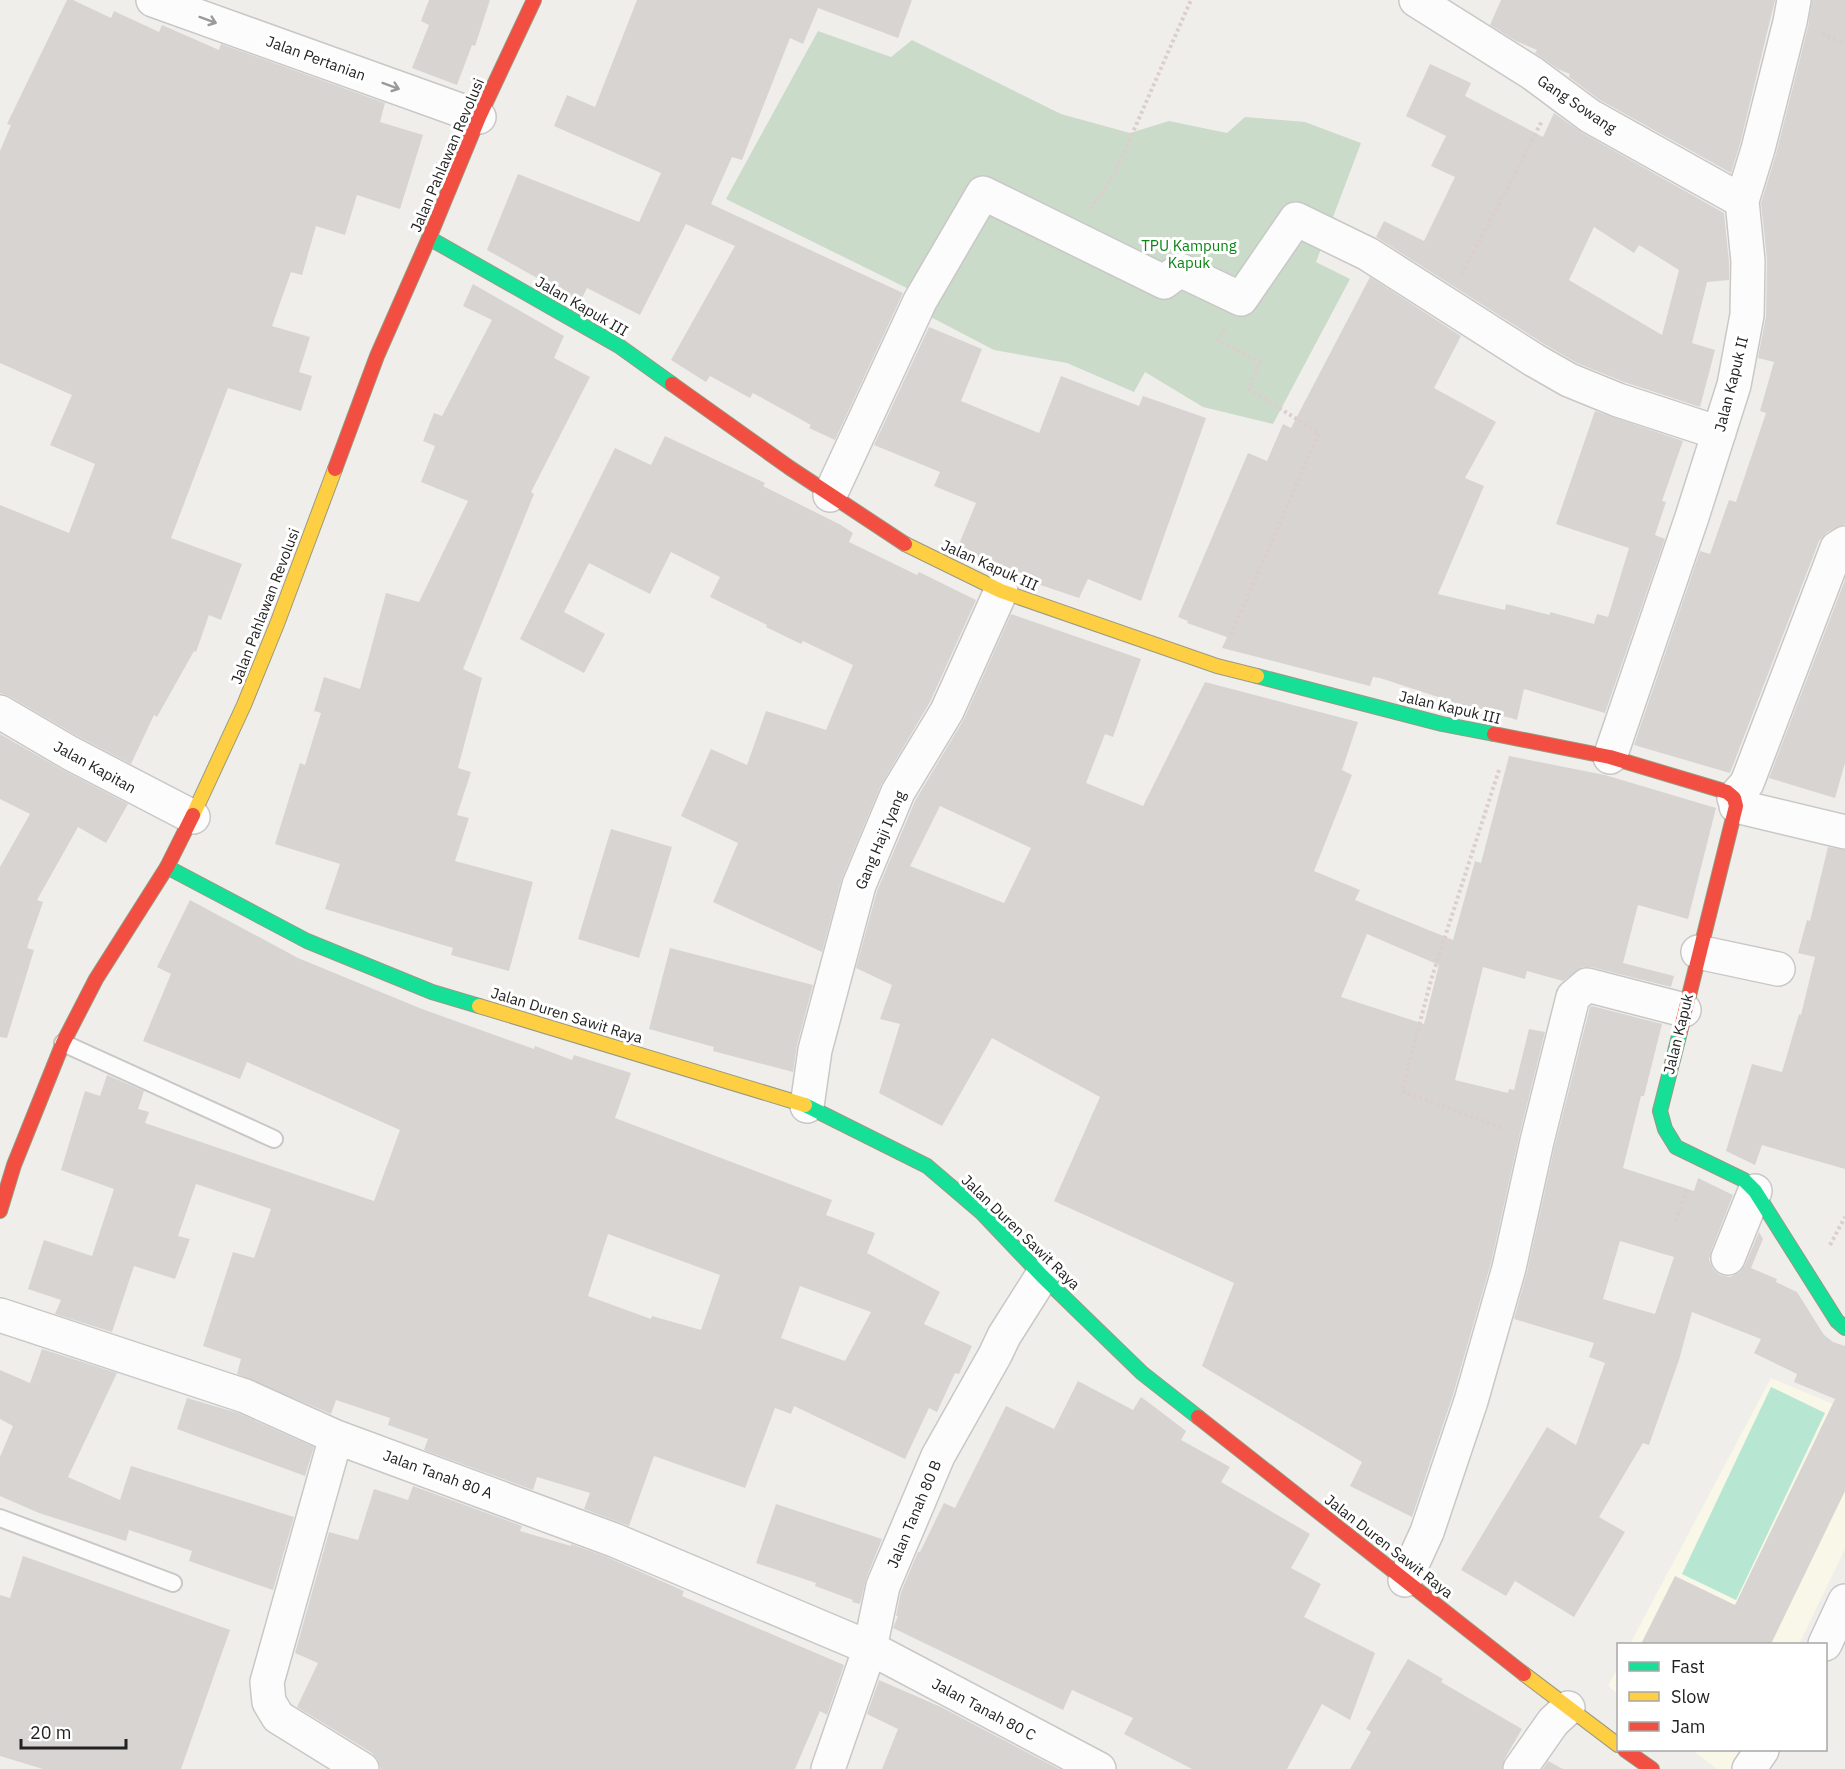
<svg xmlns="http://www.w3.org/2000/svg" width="1845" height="1769" viewBox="0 0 1845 1769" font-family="'IBM Plex Sans',sans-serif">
  <rect width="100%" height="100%" fill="#f0eeeb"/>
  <path fill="#f8f7e8" d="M1771,1378L1845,1409V1549L1799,1644H1630Z
    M1618,1667V1694L1608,1686Z
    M1692,1750H1748L1739,1769H1717Z"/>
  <path fill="#cadbca" d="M818,31L891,57L912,40L1061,114L1130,133L1169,121L1227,133L1245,117L1305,122L1361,143L1316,262L1350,279L1273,424L1203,407L1145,372L1134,392L1067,363L994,350L923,313L925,297L726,199Z"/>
  <path fill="#b7e6d2" d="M1771,1387L1825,1413L1736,1600L1682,1574Z"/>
  <path fill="#d7d4d2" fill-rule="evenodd" d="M67,0H73L111,18L114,11L159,32L162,25L219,50L221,44L385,103L380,122L423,135L400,209L357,195L345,235L316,226L302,275L291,272L272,326L310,337L299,372L312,376L301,411L228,388L171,538L242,564L221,620L209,615L196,652L194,651L157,717L154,715L131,764L79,737L9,696L0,693V505L69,533L95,464L50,445L72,395L0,363V151L11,125L7,124Z
    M429,0H490L475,46L472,45L457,85L412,68L429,25L421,21Z
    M637,0H912L898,38L818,8L803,44L790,38L742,160L732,157L711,204L903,293L835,440L809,428L811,425L753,393L750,398L710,376L706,382L671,360L735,246L686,224L640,315L587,288L580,302L487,250L518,174L639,222L661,173L554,126L567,95L595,107Z
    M1501,0H1775L1740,144L1731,173L1600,100L1569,77L1570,74L1558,69L1535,53L1537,50L1516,41L1490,25Z
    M1812,0H1845V524L1827,532L1819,541L1730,773L1634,745L1700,551L1710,554L1729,500L1736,502L1766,413L1760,411L1774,362L1758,358L1766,316L1767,259L1761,203L1776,154L1808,27Z
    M1430,64L1471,83L1465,96L1543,137L1554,113L1581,132L1724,213L1729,262V280L1707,282L1692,343L1715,350L1700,407L1624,382L1577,363L1544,344L1376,237L1384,221L1424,241L1455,177L1431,166L1446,136L1406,116ZM1594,227L1634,253L1639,245L1679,270L1662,335L1569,280Z
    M1370,277L1461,336L1434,388L1496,422L1465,478L1484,486L1438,594L1505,610L1506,604L1550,615V612L1594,624L1597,614L1608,617L1629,548L1556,524L1595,411L1683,441L1662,501L1666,502L1655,535L1665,539L1605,713L1524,689L1517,720L1511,718L1441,701V698L1380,678L1373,677L1370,686L1222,648L1227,637L1187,623L1188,621L1178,617L1248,453L1267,461L1283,424L1291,428Z
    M473,284L564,336L554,358L590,377L531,492L534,494L463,669L482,678L458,768L471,772L457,815L469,818L455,861L533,882L509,971L451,955L453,948L325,909L340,864L275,844L300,763L305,765L321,713L314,711L324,677L360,689L386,593L419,602L468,501L421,482L435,446L423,441L434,413L442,416L492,320L463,306Z
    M929,327L982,349L961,401L1039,433L1061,376L1139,406L1143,396L1206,418L1141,601L1088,579L1079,598L1008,574L957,549L976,503L934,486L940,472L874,445Z
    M665,436L765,483L763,486L841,525L853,533L849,542L917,575L919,572L976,600L930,702L881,785L842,878L822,952L713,902L738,843L681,816L711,749L747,765L766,711L826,730L853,665L803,641L801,644L766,627L767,625L710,597L720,577L671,552L650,594L589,563L564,612L605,634L584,673L520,639L615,448L651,465Z
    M1845,580V763L1835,798L1769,778Z
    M1011,614L1141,659L1113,737L1105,734L1086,783L1143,806L1205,682L1358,722L1342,770L1352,775L1314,871L1360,890L1355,900L1453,940L1475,861L1481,863L1509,756L1605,775L1716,808L1688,919L1638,905L1623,963L1674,976L1671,987L1591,967H1582L1563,981L1527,971L1525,979L1483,967L1455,1080L1508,1093L1509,1089L1514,1090L1529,1029L1545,1032L1519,1137L1491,1263L1453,1395L1412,1517L1350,1486L1362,1462L1202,1366L1234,1283L1054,1201L1100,1097L992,1038L942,1126L879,1093L900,1024L880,1019L892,985L856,968L877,891L915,801L964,719ZM940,806L1031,848L1004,903L910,866ZM1367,934L1439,965L1424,1024L1341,997Z
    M0,734L61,769L128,804L106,843L78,827L37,900L43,902L27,948L34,950L7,1038L0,1037V867L30,814L0,799Z
    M611,829L672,847L639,958L578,939Z
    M1828,847L1845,850V1169L1762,1145L1755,1165L1726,1151L1752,1064L1782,1072L1799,1014L1801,1015L1815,957L1798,953L1807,920L1810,921Z
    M190,900L298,958L422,1009L534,1049L535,1046L572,1060L574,1055L631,1073L615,1118L832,1200L826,1215L875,1233L867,1253L940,1292L924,1324L972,1346L959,1374L955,1373L937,1412L929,1408L905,1459L794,1406L791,1414L775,1408L745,1488L654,1456L629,1526L584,1509L590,1493L537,1477L533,1490L424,1450L428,1439L388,1425L390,1418L336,1400L331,1414L237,1374L241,1359L203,1346L233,1252L254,1258L271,1209L196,1184L178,1236L190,1239L175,1279L134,1266L112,1332L55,1314L61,1300L28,1289L44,1240L92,1256L114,1189L61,1170L85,1091L100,1096L107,1075L144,1091L138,1109L149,1112L145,1123L374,1201L400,1130L247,1062L240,1079L143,1041L171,974L157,967ZM608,1234L720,1275L701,1330L652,1316L651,1319L588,1296ZM800,1286L871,1312L845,1361L781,1338Z
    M670,948L813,985L797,1045L793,1072L713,1051L714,1047L649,1029Z
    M1592,1006L1662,1024L1644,1096H1641L1623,1168L1694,1191L1698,1178L1733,1195L1711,1251L1709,1260L1713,1269L1720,1275L1730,1277L1740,1272L1745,1265L1759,1232L1763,1239L1751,1268L1777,1279L1776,1282L1797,1292L1824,1335L1833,1342L1845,1346V1491L1771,1644H1641L1675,1576L1735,1605L1835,1399L1794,1382L1797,1374L1754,1353L1761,1339L1692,1312L1679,1360L1649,1445L1643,1443L1599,1517L1625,1532L1574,1617L1515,1581L1506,1596L1461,1570L1547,1427L1576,1445L1605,1363L1589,1357L1594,1343L1514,1319L1527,1272L1555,1145L1590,1007ZM1620,1241L1674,1257L1655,1314L1603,1299Z
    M42,1349L117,1373L68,1477L120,1500L131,1466L294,1517L273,1590L189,1561L192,1551L129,1530L126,1541L39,1513L0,1496V1457L13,1426L0,1419V1370L30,1383Z
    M1078,1381L1133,1410L1141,1397L1148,1402L1186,1431L1181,1440L1230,1467L1221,1482L1310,1534L1291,1568L1321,1584L1304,1617L1375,1653L1350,1720L1322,1704L1287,1769H1192L1124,1734L1133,1718L1072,1690L1063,1710L893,1628L898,1616H896L901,1592L918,1552H920L944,1503L955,1508L1006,1406L1054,1429Z
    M187,1398L238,1413L314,1447L305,1476L177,1429Z
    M413,1486L522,1526L520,1531L571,1546V1544L607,1557L684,1591L682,1596L844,1665L827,1715L820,1711L795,1769H381L378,1760L372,1753L297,1707L318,1663L295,1653L329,1532L358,1540L374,1489L408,1500Z
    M776,1504L882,1539L866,1579L860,1604L852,1602L853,1600L815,1586L816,1583L756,1563Z
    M23,1556L230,1630L181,1769H43L0,1756V1595L10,1598Z
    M1408,1659L1443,1679L1441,1682L1522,1729L1505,1758L1502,1769H1350L1371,1732L1366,1729Z
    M879,1680L941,1707L1059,1769H882L898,1729L867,1714Z
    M1548,1761L1563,1769H1543Z"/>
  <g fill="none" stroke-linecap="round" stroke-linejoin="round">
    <defs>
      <path id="lane" d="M63,1043L274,1139
        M0,1518L173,1583"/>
      <path id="street" d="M153,0L479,117
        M1416,0L1532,73L1590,116L1742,201
        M830,495L920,301L983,193L1164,282L1180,270L1241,299L1296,219L1368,254L1534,360L1569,380L1618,400L1719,433
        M0,712L70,753L193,817
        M1610,757L1692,517L1734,385L1747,315L1748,261L1742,201L1758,149L1790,22L1794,0
        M1734,798L1747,783L1837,548L1845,543
        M1736,806L1845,832
        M1698,952L1778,969
        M807,1106L815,1050L859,885L898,792L947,711L1001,591
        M1728,1258L1755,1191
        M0,1315L245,1396L336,1437L614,1540L870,1648L1099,1769
        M336,1437L267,1682L269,1702L278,1717L362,1769
        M1405,1580L1427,1532L1471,1401L1509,1268L1537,1141L1573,997L1587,985L1684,1010
        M1825,1644L1845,1601
        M828,1769L870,1648L883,1586L938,1456L995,1355L1004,1336L1042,1276
        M1520,1769L1553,1722L1568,1708
        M1749,1769L1762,1750"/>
      <path id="fast" d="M429,238L619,346L672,384
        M1257,676L1442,724L1494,734
        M167,867L307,941L432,992L479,1006
        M1680,1032L1660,1111L1665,1129L1676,1147L1744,1180L1755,1191L1837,1321L1845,1328
        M805,1105L927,1166L982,1213L1042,1276L1142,1373L1198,1417"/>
      <path id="slow" d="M905,544L1001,591L1217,666L1257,676
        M193,815L244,705L277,624L335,469
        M479,1006L805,1105
        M1524,1674L1618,1745"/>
      <path id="jam" d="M672,384L790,468L905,544
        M335,469L377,356L429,238L479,117L534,0
        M1494,734L1610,757L1727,792L1734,798L1736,806L1680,1032
        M0,1211L14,1165L63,1043L96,979L167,867L193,815
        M1198,1417L1524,1674
        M1625,1750L1652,1769"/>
    </defs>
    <use href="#lane" stroke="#c9c8c7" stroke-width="20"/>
    <use href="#street" stroke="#c9c8c7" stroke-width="36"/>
    <use href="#fast" stroke="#999a82" stroke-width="16"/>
    <use href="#slow" stroke="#999a82" stroke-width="16"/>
    <use href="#jam" stroke="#999a82" stroke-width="16"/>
    <path stroke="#dccecd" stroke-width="4" stroke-dasharray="3 3" stroke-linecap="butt" d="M1822,34L1845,43
      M1091,209L1115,173L1191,0
      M1462,274L1542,121
      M1225,328L1218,340L1260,362L1249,389L1319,433L1231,635
      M1499,770L1431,980L1402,1091L1505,1129
      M1676,1221L1687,1189
      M1830,1245L1845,1217"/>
    <use href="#lane" stroke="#fdfcfc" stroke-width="16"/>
    <use href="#street" stroke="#fdfcfc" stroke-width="33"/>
    <use href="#fast" stroke="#16e098" stroke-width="14"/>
    <use href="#slow" stroke="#ffcf43" stroke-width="14"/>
    <use href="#jam" stroke="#f24e42" stroke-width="14"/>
  </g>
  <defs><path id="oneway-shaft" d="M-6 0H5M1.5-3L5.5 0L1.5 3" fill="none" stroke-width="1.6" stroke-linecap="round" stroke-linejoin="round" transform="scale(1.5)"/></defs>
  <g stroke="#9a9a9a">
    <use href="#oneway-shaft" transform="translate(208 20) rotate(20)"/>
    <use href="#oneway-shaft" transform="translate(391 86) rotate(20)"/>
  </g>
  <g text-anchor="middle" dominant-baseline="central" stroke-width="6" stroke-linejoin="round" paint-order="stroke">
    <g font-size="15" fill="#222" stroke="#fff">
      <text transform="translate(316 58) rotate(20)">Jalan Pertanian</text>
      <text transform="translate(1577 104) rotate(34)">Gang Sowang</text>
      <text transform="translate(447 155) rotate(-67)">Jalan Pahlawan Revolusi</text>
      <text transform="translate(582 306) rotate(30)">Jalan Kapuk III</text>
      <text transform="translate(1731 384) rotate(-76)">Jalan Kapuk II</text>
      <text transform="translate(990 565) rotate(24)">Jalan Kapuk III</text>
      <text transform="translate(265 606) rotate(-69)">Jalan Pahlawan Revolusi</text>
      <text transform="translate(1450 707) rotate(13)">Jalan Kapuk III</text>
      <text transform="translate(95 767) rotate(29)">Jalan Kapitan</text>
      <text transform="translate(880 840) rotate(-67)">Gang Haji Iyang</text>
      <text transform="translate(567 1015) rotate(17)">Jalan Duren Sawit Raya</text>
      <text transform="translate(1678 1034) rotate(-76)">Jalan Kapuk</text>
      <text transform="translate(1021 1232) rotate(44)">Jalan Duren Sawit Raya</text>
      <text transform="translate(438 1474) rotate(20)">Jalan Tanah 80 A</text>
      <text transform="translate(914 1514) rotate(-67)">Jalan Tanah 80 B</text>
      <text transform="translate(1389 1546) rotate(38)">Jalan Duren Sawit Raya</text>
      <text transform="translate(984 1709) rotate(28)">Jalan Tanah 80 C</text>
    </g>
    <g font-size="15" fill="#0c8416" stroke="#fff">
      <text x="1189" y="245">TPU Kampung<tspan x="1189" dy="17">Kapuk</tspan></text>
    </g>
  </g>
  <rect x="1617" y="1643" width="210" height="108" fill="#ffffff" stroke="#a7a7a7" stroke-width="1.5"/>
  <rect x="1629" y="1662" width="30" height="9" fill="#16e098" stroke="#a7a7a7" stroke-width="1.5"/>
  <text x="1671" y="1673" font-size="18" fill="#222222">Fast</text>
  <rect x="1629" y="1692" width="30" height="9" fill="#ffcf43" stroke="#a7a7a7" stroke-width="1.5"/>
  <text x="1671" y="1703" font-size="18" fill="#222222">Slow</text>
  <rect x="1629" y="1722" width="30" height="9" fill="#f24e42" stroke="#a7a7a7" stroke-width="1.5"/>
  <text x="1671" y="1733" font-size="18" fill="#222222">Jam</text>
  <path d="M21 1739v9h105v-9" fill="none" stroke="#222222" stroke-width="3"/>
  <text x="30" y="1739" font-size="18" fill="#222222" stroke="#ffffff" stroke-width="4.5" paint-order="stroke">20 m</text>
</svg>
